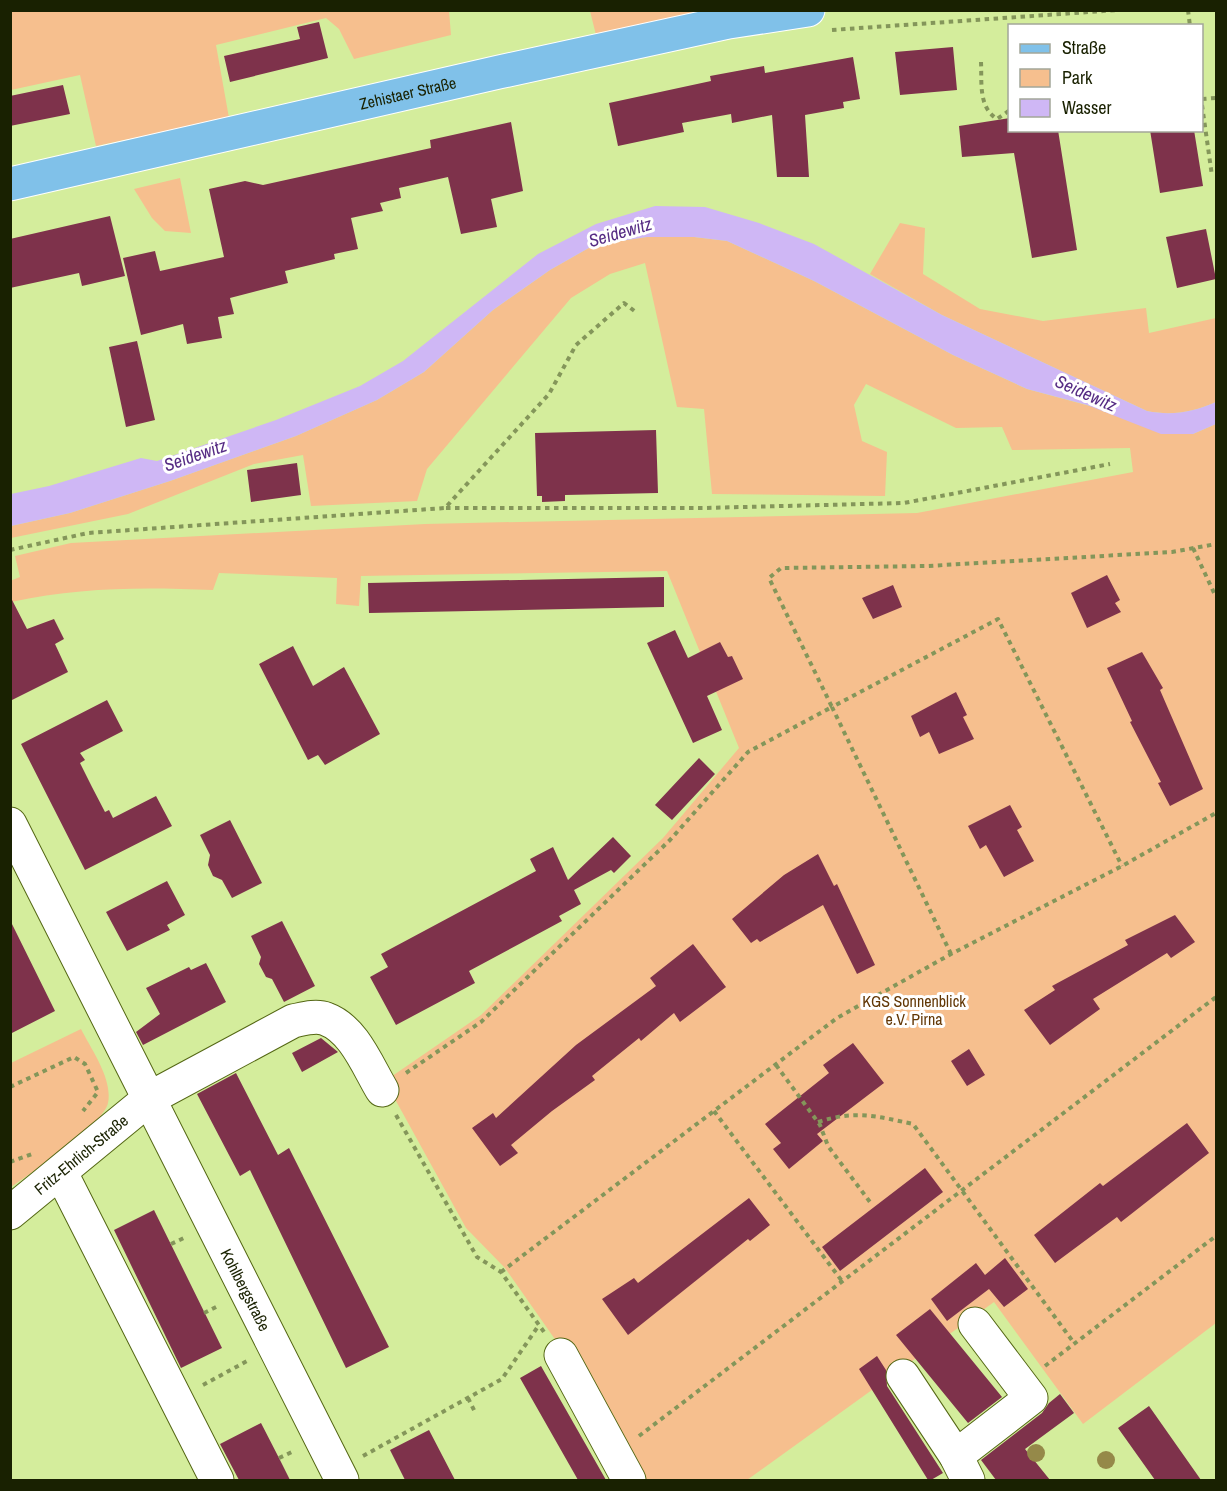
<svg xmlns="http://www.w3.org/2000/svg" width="1227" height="1491" viewBox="0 0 1227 1491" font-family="'Archivo Narrow',sans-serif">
  <rect width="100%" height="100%" fill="#d4ed9c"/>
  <path fill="#f6bf8e" d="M10,11H449L451,35L354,59L339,29L326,18L216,45L229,118L96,146L80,75L11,90Z
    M590,11H734L597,39Z
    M180,178L191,233L165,231L152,218L134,189Z
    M900,223L925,228L923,274L980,309L1043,321L1146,308L1149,333L1216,318V402C1193,412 1172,416 1147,411L942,315L870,274Z
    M647,237H694L727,241L814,281L953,355L1027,389L1193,434L1216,424V1323L1083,1424L994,1302L747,1480H638L566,1355L505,1268L466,1228L385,1081L481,1015L663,838L739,748L667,571L361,576L359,606L336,604L337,578L219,573L213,590C142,587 80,587 11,602L10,581L20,577L15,556L71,543L425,524L917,513L1133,472L1130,448L1012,450L1002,427L956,428L866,384L854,405L862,441L887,452L885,496L712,494L704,409L677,407L645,263L610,274L571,298L427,469L417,501L311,506L303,455L254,464L128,514L11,538V526L70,513L170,481L296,436L377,400L424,372L493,310L550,270L594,245Z
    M81,1029C91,1049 113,1079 108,1103C104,1124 30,1174 11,1187V1063Z"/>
  <path fill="#cfb7f5" d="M655,206L705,207L759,223L814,244L942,315L1147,411C1172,416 1193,412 1216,402V424L1193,434H1161L1087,405L1027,389L953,355L814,281L727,241L694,237H647L594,245L550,270L493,310L424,372L377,400L296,436L170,481L70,513L11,526V494L49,486L141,458L157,461L276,420L360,386L403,361L538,254L596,224Z"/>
  <path fill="#7e324b" d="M319,22L328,58L230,82L224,56L300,39L297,27Z
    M953,47L957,90L900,95L895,52Z
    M853,57L860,99L843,102L844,108L805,115L809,177H777L772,115L732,123L731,114L682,123L684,132L618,146L609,103L711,81L710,76L764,66L765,73Z
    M63,85L70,114L10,126V96Z
    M1010,118V130H1058L1077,250L1032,258L1014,153L962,157L959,126Z
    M511,122L523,191L491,199L497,227L461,234L448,177L399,188L401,198L380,203L383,211L351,218L358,249L334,254L335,259L285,271L288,283L230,298L234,314L218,317L222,338L187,344L183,324L141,335L123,258L155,251L160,271L224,257L209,189L245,181L263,185L431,148L430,140Z
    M1150,130H1194L1203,186L1160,193Z
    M110,216L125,276L82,286L79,273L10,288V239Z
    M1206,229L1216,279L1177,288L1166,237Z
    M137,341L155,420L126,427L109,347Z
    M656,430L658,493L565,495V501L542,502V496H537L535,433Z
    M297,463L301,495L251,502L247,470Z
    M1107,575L1120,600L1115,603L1121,612L1087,628L1071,593Z
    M664,577V607L369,613L368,583Z
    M893,585L902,607L873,619L862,598Z
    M10,596L27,629L54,619L64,639L55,644L68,672L10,701Z
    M675,630L688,658L720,642L728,657L732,656L743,679L707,696L722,730L693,743L647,643Z
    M293,646L313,686L344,667L380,734L325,765L318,755L308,760L259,664Z
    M1142,652L1163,688L1160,690L1203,789L1170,806L1158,783L1161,782L1130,722L1132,721L1107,668Z
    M956,692L967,715L963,717L974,739L939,754L929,732L920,737L911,716Z
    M107,700L123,731L80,753L85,760L80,763L92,787L105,812L109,810L113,818L156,796L172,826L85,870L21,744Z
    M699,758L715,774L672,820L655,805Z
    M1010,805L1022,827L1017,830L1034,861L1004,877L986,845L980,849L968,826Z
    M230,820L262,883L232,898L222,880L213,876L208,865L210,855L200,835Z
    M613,837L631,856L614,873L611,870L574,890L581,904L559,916L562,921L469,971L475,983L396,1025L370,977L388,967L381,954L536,871L530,859L553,847L568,880Z
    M818,854L834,886L837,884L875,965L857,974L823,905L760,942L757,939L751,943L732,919L784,875Z
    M167,881L185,915L167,925L170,930L127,951L106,912Z
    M1175,915L1195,942L1171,958L1167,953L1093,999L1100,1009L1050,1045L1024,1010L1055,990L1052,986L1128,945L1125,940Z
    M10,920L55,1011L10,1034Z
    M282,921L315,986L284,1002L272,979L266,977L259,964L261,957L251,936Z
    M693,944L726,987L680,1022L674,1013L641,1041L639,1038L592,1076L595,1080L552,1111L511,1145L518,1153L500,1166L472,1128L493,1113L496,1118L576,1045L656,986L650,978Z
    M206,963L226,1002L143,1045L136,1032L160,1014L146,988L189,967L191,970Z
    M321,1038L338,1052L302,1072L292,1053Z
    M853,1043L884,1083L817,1134L823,1141L789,1169L773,1149L781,1143L765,1124L829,1073L823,1065Z
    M969,1049L985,1075L967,1086L951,1061Z
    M236,1073L278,1155L289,1148L389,1347L346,1368L250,1170L240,1176L197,1094Z
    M1187,1123L1209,1153L1121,1222L1117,1217L1055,1263L1034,1235L1100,1183L1103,1186Z
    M925,1168L943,1192L840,1271L822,1247Z
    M749,1198L770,1225L750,1241L748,1239L628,1335L602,1299L634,1278L638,1283Z
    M154,1210L222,1348L181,1368L114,1230Z
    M1005,1258L1028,1289L1004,1307L989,1289L947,1321L931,1299L976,1263L985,1275Z
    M930,1309L1002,1397L968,1423L896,1335Z
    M877,1356L886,1370L887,1386L943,1473L931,1480H928L859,1369Z
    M541,1366L606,1480H578L520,1378Z
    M1060,1394L1074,1413L1025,1449L1050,1480H996L981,1460L1042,1413L1049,1403Z
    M1149,1406L1201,1480H1155L1118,1428Z
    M261,1423L279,1458L290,1480H239L220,1444Z
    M429,1430L455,1480H405L390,1450Z"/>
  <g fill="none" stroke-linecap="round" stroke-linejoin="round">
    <defs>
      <g id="minor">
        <path id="s1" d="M10,824L342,1480"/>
        <path d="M61,1173L217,1480"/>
        <path id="s2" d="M10,1213L150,1098L293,1021C303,1019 316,1015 326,1019C354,1029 368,1067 382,1090"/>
        <path d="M561,1355L629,1480"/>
        <path d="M903,1376L956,1456L968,1480"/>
        <path d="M956,1456L1031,1398L975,1324"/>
      </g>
      <g id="major">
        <path id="s3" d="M10,184L499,72L729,22L808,10"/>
      </g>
    </defs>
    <use href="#minor" stroke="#546714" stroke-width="35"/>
    <use href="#major" stroke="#fff" stroke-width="35"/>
    <path stroke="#84965a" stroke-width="4" stroke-dasharray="4.5 4.5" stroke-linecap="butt" d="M1188,10L1190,26
      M832,30L1118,10
      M981,62C982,82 978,107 997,119L1010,110
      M1202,99L1216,98
      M1202,105L1212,176
      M446,508H703L904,503L1110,464
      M1193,548L1216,597
      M10,550L88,533L445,508L549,394L576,345L624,303L637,313
      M951,954L832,707L998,619L1122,866
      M776,1065L820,1125L828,1146L870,1202
      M406,1073L481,1022L670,840L748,752L832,707L769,578L781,568L927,566L1172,552L1216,544
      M10,1087L74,1057L85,1064L98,1092L83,1111
      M714,1111L842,1281
      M396,1115L477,1257L501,1272L544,1332
      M818,1122C855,1110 876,1116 913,1124L1074,1343
      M10,1162L32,1154
      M171,1244L186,1237
      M501,1272L837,1018L951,954L1122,866L1216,813
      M204,1313L220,1305
      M1045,1366L1216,1236
      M203,1385L249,1360
      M468,1398L476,1414
      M639,1436L1216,997
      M363,1456L502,1379L539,1325
      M279,1458L294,1451"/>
    <use href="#minor" stroke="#fff" stroke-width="33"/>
    <use href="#major" stroke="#80c1e9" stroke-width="33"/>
  </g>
  <g fill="#958949">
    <circle cx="1036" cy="1453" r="9"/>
    <circle cx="1106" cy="1460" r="9"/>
  </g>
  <g text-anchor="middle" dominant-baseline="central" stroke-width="6" stroke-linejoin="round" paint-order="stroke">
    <g font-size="16" fill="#192101" stroke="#fff">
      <text stroke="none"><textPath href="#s3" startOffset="408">Zehistaer Straße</textPath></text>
      <text stroke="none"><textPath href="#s2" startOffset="92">Fritz-Ehrlich-Straße</textPath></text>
      <text stroke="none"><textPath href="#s1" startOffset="522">Kohlbergstraße</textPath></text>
    </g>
    <g font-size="16" fill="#623705" stroke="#fff">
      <text x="914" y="1001">KGS Sonnenblick<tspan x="914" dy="18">e.V. Pirna</tspan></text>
    </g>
    <g font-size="18" font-style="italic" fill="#562c84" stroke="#fff">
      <text transform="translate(620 232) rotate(-16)">Seidewitz</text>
      <text transform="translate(1086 393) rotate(24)">Seidewitz</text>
      <text transform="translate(195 455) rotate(-19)">Seidewitz</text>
    </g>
  </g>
  <rect width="1227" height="1491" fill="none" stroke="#192101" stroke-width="24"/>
  <rect x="1008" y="24" width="195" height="108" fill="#ffffff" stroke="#a3a699" stroke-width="1.5"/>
  <rect x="1020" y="44" width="30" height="9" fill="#80c1e9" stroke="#a3a699" stroke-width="1.5"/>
  <text x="1062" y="54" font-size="18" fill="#192101">Straße</text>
  <rect x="1020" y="69" width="30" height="18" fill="#f6bf8e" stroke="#a3a699" stroke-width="1.5"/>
  <text x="1062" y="84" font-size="18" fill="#192101">Park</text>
  <rect x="1020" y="99" width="30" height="18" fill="#cfb7f5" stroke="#a3a699" stroke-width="1.5"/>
  <text x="1062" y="114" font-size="18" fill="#192101">Wasser</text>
</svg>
